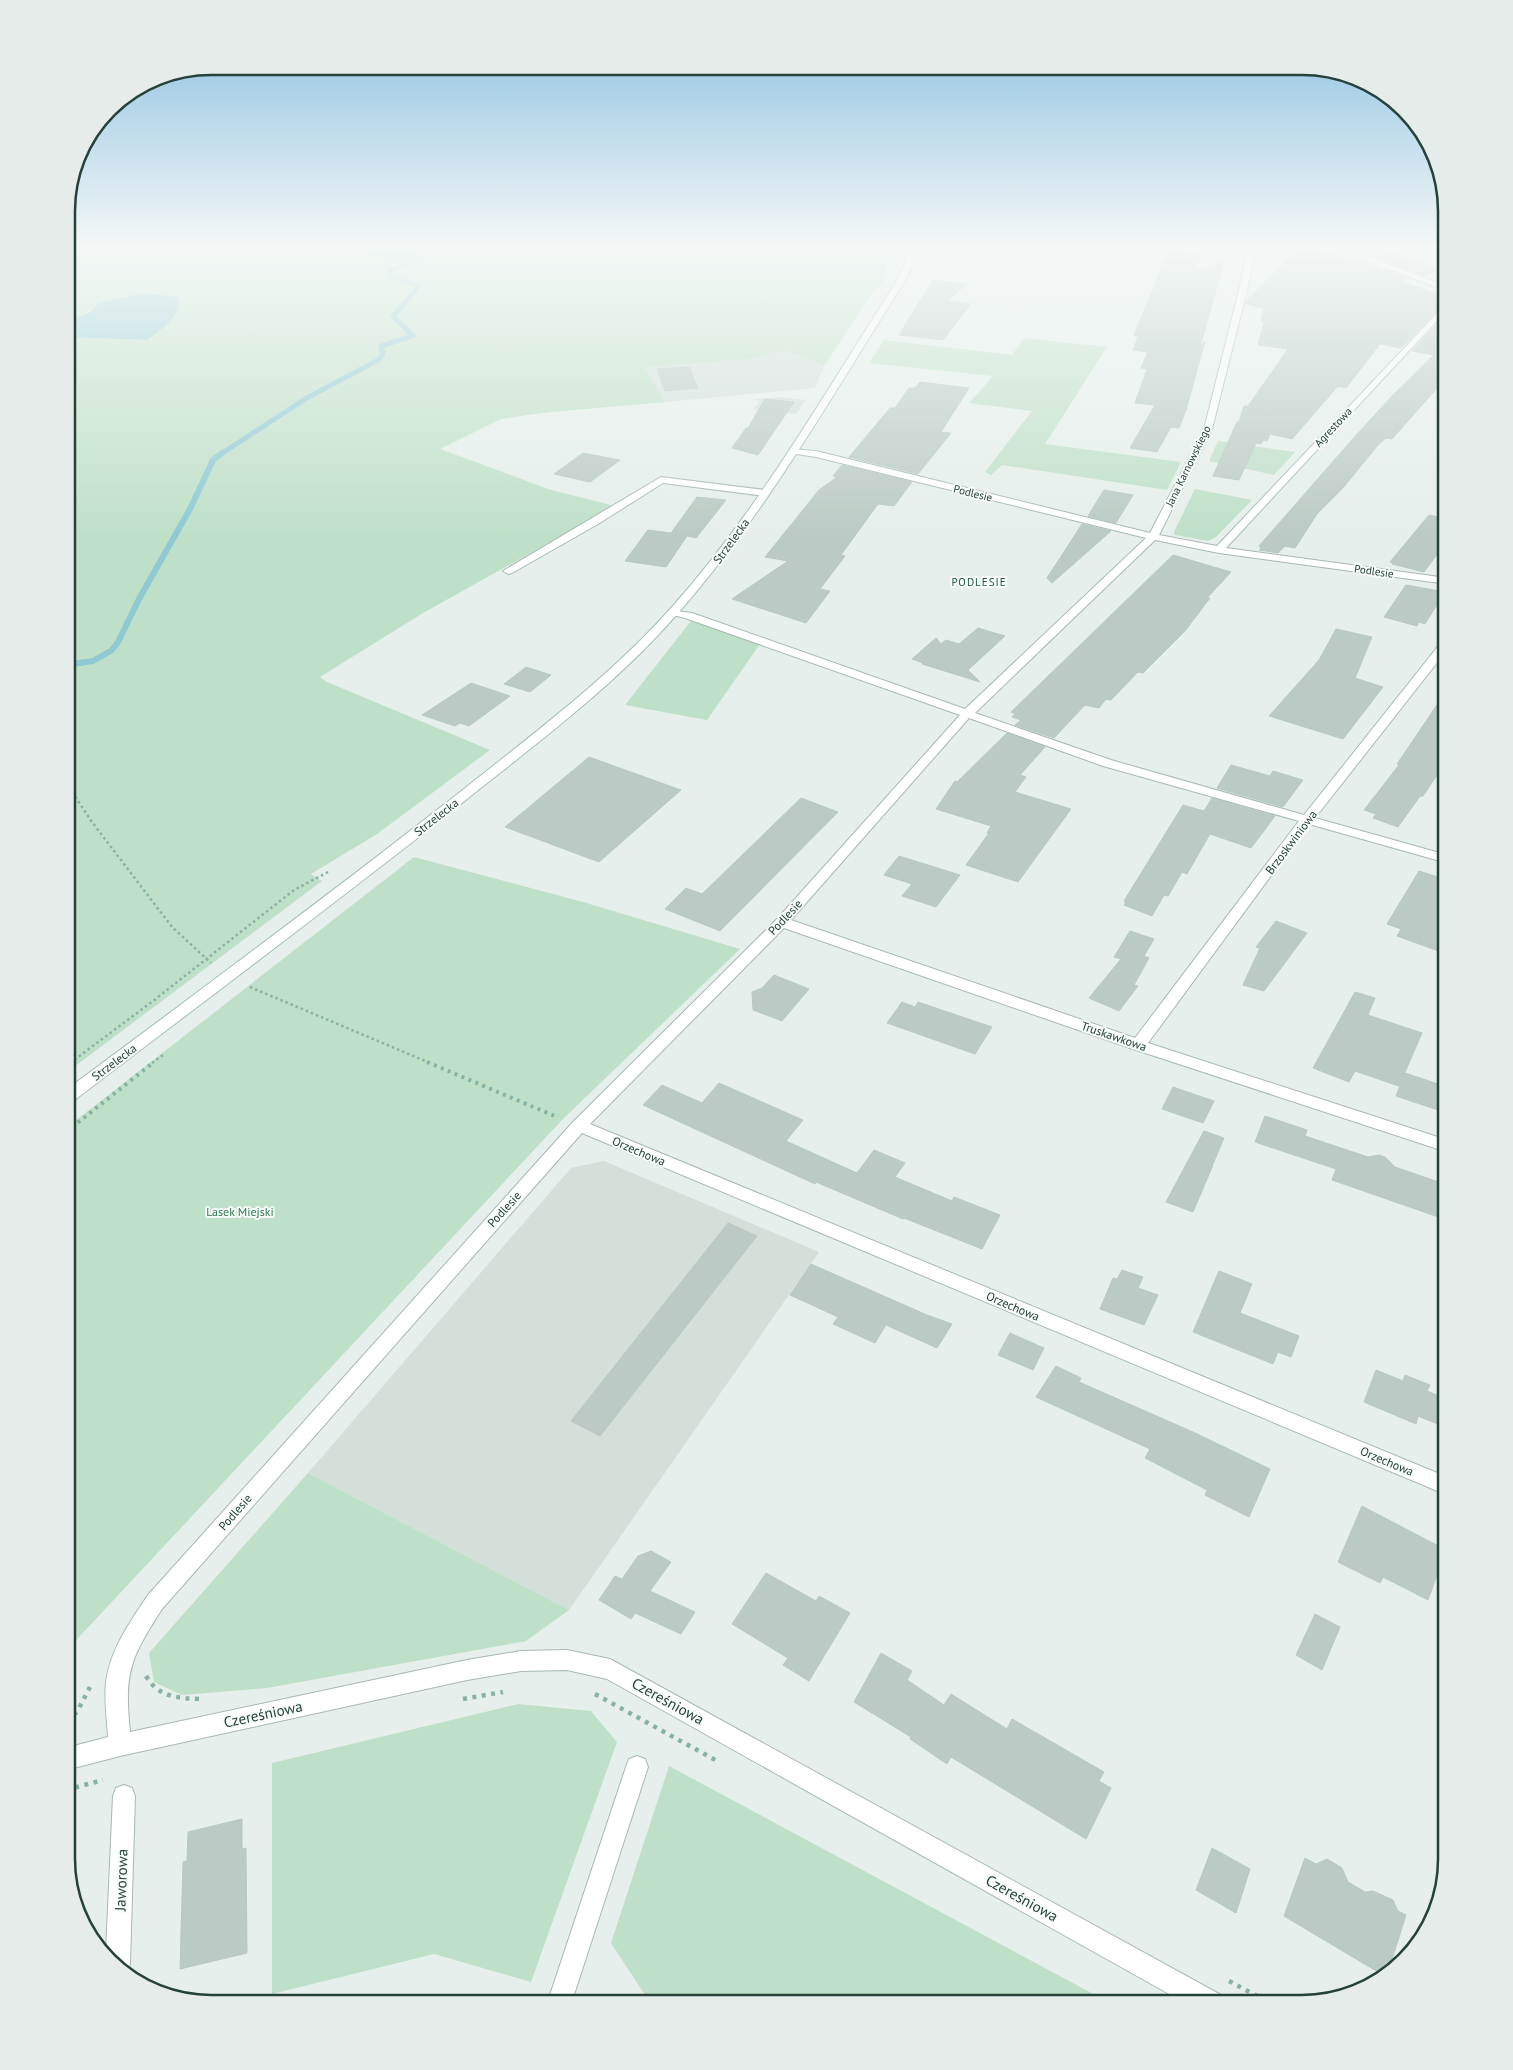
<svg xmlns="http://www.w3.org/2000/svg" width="1513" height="2070" viewBox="0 0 1513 2070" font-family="'PT Sans',sans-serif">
  <rect width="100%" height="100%" fill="#e6efeb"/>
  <path fill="#d4dfda" d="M785,350L824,366L815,388L665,402L643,367L752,359Z
    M780,397L806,400L796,414L754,409L759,402L754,399Z
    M604,1161L819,1252L569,1610L308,1473L571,1168Z"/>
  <path fill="#bfe0c8" d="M82,246H891L884,280L864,305L824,366L785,350L752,359L644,367L665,402L541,413L501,419L440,449L551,490L615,506L423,613L320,677L327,682L490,750L377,834L311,874L322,881L66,1073L67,337L147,340L99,303C90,312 80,317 67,318V252Z
    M1024,338L1107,347L1045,444L1181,462L1167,490L1002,465L991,475L985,472L1032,411L969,403L993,376L869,363L884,340L1012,355Z
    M1218,441L1295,452L1274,475L1209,461Z
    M1195,489L1252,500L1216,537L1208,541L1175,535L1174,532Z
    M691,621L760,644L707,720L625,705Z
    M414,857L583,902L740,949L563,1119L66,1651V1128Z
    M308,1473L569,1610L526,1641L267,1688L182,1695L154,1682L149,1653Z
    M518,1704L591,1711L617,1742L531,1982L434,1954L272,1994V1763Z
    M669,1766L1112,2004H651L611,1943Z"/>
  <path fill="#8ec9d4" d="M143,293L178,297C183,316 160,330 147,340L67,337V318H74L90,312L99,303Z"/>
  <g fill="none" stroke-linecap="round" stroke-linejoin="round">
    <path stroke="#8ec9d4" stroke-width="5" d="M221,454L305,399L378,360L383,354L381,346L413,336L393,316L416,290L417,285L389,275V271L420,259L386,256L376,253L379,250L398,246"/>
    <path stroke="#8ec9d4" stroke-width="6" d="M66,665L93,661L112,650L118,642L139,599L190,509L213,460L222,453"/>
  </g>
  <path fill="#bbcac4" stroke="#b8c9c2" d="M1301,246H1309L1355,262L1361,261L1409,279L1399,281L1447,297V301L1401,348L1380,344L1346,388L1338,386L1292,439L1270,434L1267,441L1263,440L1261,444L1256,443L1239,480L1213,476L1237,422H1239L1244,406H1248L1288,349L1258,345L1264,322H1261L1264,308L1245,304L1246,301Z
    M1169,249L1206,252L1192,270L1224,262L1200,347L1205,341L1186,410L1179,428L1171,427L1157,452L1130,448L1155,405L1135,403L1147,369L1141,368L1148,352L1133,350L1138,337L1134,335Z
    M1396,253L1438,268L1431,270L1436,272L1424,275L1375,257Z
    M933,280L967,284L947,301L971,304L943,340L899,335Z
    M1447,313V377L1392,439L1386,438L1378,445L1343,488L1317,514L1295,548L1285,546L1278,553L1259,550L1261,548L1259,546L1350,442L1391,397L1434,355L1412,351Z
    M689,367L698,388L665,391L657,369Z
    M920,382L969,388L941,432L951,433L918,474L849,457L890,408H895L909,388H915Z
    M765,399L794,402L758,455L732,448L746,428H748Z
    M583,453L620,460L590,482L554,474Z
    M842,465L912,482L894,506L878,504L841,555L845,556L820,589L830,591L806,623L732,599L788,561L765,557L819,490L837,477L833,476Z
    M1104,490L1133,495L1116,523L1088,516Z
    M697,497L726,500L696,538L687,536L666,567L625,561L648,530L671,533Z
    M1429,515L1447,519V541L1424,572L1392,564L1393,563L1390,562Z
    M1082,524L1111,531L1052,583L1047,578Z
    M1173,555L1231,572L1207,598H1210L1185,631L1143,673L1138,672L1111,700L1106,699L1099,708L1085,705L1054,738L1015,725L1021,720L1012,717L1015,714L1011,712Z
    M1406,585L1445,592L1425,624L1419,622L1417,626L1384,617Z
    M978,628L1005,636L968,670L980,682L922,664L923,663L912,659L936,638L941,644L946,640L959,644Z
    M1336,629L1372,637L1355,678L1383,687L1343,739L1269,716L1319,660Z
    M526,667L551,675L530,692L504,684Z
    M471,683L510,696L469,726L460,723L455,726L422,715Z
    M1447,690V760L1423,796H1420L1398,827L1373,818L1376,814L1364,810L1399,765L1397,764Z
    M1007,733L1045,747L1020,775L1026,777L1015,792L1071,809L1018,882L966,865L989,833H987L991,826L936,809L955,781L957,782Z
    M589,757L681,790L599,862L505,827Z
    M1231,765L1270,776L1273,771L1303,780L1283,807L1217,788Z
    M801,798L838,812L720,931L665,909L686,888L702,894Z
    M1212,798L1275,816L1251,848L1210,834L1187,874L1182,872L1168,896L1164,895L1152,916L1124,905L1126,902L1124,901L1183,805L1204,811Z
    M899,856L960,875L936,907L902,896L912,884L884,875Z
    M1419,871L1447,880V954L1397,936L1401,929L1387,924Z
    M1276,921L1307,933L1264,991L1243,985L1260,948L1256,947Z
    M1130,931L1154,939L1144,956L1149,958L1134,985L1138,986L1119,1011L1089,998L1121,959L1114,957Z
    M774,975L809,989L782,1021L753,1010L752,992L762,988Z
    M1355,992L1375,998L1368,1015L1422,1033L1399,1086L1355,1071L1349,1082L1313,1068Z
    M902,1002L915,1007L918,1002L992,1027L975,1054L887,1023Z
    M1405,1073L1447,1087V1113L1396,1096Z
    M719,1083L803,1120L786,1141L857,1173L874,1150L905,1163L895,1177L952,1201L954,1197L1000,1215L982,1249L904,1218L903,1219L816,1182L815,1184L643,1105L662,1085L702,1103Z
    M1173,1087L1214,1101L1203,1123L1162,1109Z
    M1265,1116L1307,1130L1305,1136L1368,1157L1379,1155L1385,1157L1395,1167L1447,1185V1220L1332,1180L1336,1169L1255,1142Z
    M1204,1131L1224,1138L1213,1164L1211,1163L1213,1165L1193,1212L1166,1202Z
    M728,1223L757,1236L600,1436L571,1421Z
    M811,1264L927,1315L952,1324L937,1348L886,1325L875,1343L833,1324L838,1317L790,1295Z
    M1122,1270L1143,1277L1138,1288L1158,1295L1144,1325L1100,1309L1113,1278L1117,1279Z
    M1219,1271L1252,1284L1240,1313L1299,1336L1291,1357L1278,1352L1273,1364L1193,1332Z
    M1010,1333L1044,1348L1033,1370L998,1355Z
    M1056,1366L1081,1378L1079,1382L1193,1432L1270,1469L1249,1517L1205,1495L1207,1490L1145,1458L1150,1449L1036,1397Z
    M1376,1370L1403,1381L1405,1375L1430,1385L1427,1391L1447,1399L1440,1425L1418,1416L1416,1424L1364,1402Z
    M1362,1506L1446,1550L1428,1600L1383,1577L1380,1583L1338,1562Z
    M651,1551L671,1562L650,1591L695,1612L681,1634L635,1613L631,1619L599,1600L615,1576L622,1579L638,1556Z
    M766,1573L816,1601L819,1596L850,1613L809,1681L783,1665L788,1658L732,1624Z
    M1315,1614L1340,1627L1322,1670L1296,1655Z
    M881,1653L912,1671L907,1680L944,1705L951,1694L1007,1729L1012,1719L1104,1772L1099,1781L1111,1788L1086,1839L951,1757L947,1764L910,1739L911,1737L854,1702Z
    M242,1819V1849L246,1848L247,1953L180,1969L183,1862L187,1861L188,1832Z
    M1212,1848L1250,1869L1236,1913L1196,1890Z
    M1305,1858L1316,1864L1327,1859L1342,1868L1348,1882L1365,1892L1373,1891L1393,1900L1398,1911L1406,1915L1389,1969L1383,1975L1284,1916Z"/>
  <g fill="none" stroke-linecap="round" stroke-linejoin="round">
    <defs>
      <path id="lane" d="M637,1756L645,1759L648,1767L571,2004H547L626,1767L629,1759Z"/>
      <path id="street" d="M1248,246H1256L1248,286L1212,429L1159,535L1217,546L1447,303V310L1226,548L1447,578V584L1219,553L1155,540L975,713L1111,760L1304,815L1443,640L1447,639V650L1315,818L1447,855V863L1309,824L1148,1043L1447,1140V1152L1133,1049L784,928L590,1124L1447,1477V1495L582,1133L162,1609C130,1659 124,1672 130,1732L467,1660L521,1651L567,1650L610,1659L1221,1995L1224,2004H1187L607,1679L567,1670L521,1671L467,1680L120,1756L66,1770V1748L108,1737C107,1719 104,1700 106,1682C110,1650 130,1622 148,1595L573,1122L777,919L960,715L685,618L669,614L668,612L669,610L692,613L965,709L1146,538L816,457L790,453V449L816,451L1150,533L1204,429L1240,286ZM969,718L1103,766L1299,821L1135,1038L791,920Z
        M1328,246H1339L1447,286V291Z
        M661,477L765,490L770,493L765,496L663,483L598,524L512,573L508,574L503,571Z
        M124,1785L132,1788L135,1796L130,1964L127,1972L106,1952L113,1796L116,1788Z"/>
      <path id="secondary" d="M909,246H917L913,263L903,284C832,395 767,512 679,612C616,685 537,743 462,803C333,905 202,1003 72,1102L66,1103V1090C197,993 327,896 455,796C530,736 608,679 672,607C759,509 824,394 895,284L905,263Z"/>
    </defs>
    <use href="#lane" stroke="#a8b8b2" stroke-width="2"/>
    <use href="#street" stroke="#a8b8b2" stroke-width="2"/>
    <use href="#secondary" stroke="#a4bbb3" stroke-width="2"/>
    <path stroke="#86b3a5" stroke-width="2.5" stroke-dasharray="2.5 3" stroke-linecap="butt" d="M66,783L92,822L172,927L211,963
      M250,987L430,1063
      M70,1063L153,1001L294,890L328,872
      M152,1063L164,1054"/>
    <path stroke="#86b3a5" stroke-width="4" stroke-dasharray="3 4.5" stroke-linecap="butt" d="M427,1062L557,1117
      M66,1066L71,1062
      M66,1132L154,1062"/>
    <path stroke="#86b3a5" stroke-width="4.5" stroke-dasharray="4 5.5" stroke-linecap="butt" d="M146,1676C159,1698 178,1698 202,1699
      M595,1694L719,1762
      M463,1699L503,1692
      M66,1720L77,1712L90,1687
      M66,1790L103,1780
      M1229,1981L1272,2004"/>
    <use href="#lane" fill="#fff" fill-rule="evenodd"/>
    <use href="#street" fill="#fff" fill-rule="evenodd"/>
    <use href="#secondary" fill="#fff" fill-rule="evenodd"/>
  </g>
  <linearGradient id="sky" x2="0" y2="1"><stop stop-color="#84bce0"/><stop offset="0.46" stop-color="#f4f8f6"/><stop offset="1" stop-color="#f4f8f6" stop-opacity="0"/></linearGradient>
  <rect width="1513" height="536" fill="url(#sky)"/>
  <g text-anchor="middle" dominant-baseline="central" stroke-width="4" stroke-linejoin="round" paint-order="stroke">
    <g font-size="11" fill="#24423a" stroke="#f7fbf9">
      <text transform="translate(1333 427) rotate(-47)">Agrestowa</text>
      <text transform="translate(1188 466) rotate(-64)">Jana Karnowskiego</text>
      <text transform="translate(973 493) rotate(14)">Podlesie</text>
      <text transform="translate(1374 571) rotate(8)">Podlesie</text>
    </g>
    <g font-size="11" letter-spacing="1" fill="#1f5548" stroke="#f7fbf9">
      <text x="979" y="582">PODLESIE</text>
    </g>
    <g font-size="12" fill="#24423a" stroke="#f7fbf9">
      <text transform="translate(731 541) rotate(-54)">Strzelecka</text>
      <text transform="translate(436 817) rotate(-38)">Strzelecka</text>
      <text transform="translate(1291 842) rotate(-53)">Brzoskwiniowa</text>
      <text transform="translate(785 917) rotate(-47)">Podlesie</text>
      <text transform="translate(1114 1036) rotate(19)">Truskawkowa</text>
      <text transform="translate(114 1062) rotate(-37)">Strzelecka</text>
      <text transform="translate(639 1151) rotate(23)">Orzechowa</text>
      <text transform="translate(504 1209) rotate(-48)">Podlesie</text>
      <text transform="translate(1013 1306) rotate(23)">Orzechowa</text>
      <text transform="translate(1387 1461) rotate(23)">Orzechowa</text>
      <text transform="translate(235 1512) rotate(-49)">Podlesie</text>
    </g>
    <g font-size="12" fill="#2d7a4b" stroke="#f7fbf9">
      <text x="240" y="1211">Lasek Miejski</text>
    </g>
    <g font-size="15" fill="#24423a" stroke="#f7fbf9">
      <text transform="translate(668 1701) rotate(29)">Czereśniowa</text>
      <text transform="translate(263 1714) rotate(-12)">Czereśniowa</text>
      <text transform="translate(121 1880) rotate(-88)">Jaworowa</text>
      <text transform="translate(1022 1898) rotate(29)">Czereśniowa</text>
    </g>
  </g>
  <path d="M0 0H1513V2070H0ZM211 75H1302A136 136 0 0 1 1438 211V1859A136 136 0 0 1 1302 1995H211A136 136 0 0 1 75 1859V211A136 136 0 0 1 211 75Z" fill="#e6ecea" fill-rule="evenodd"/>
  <path fill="none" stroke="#24423a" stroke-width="2.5" d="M211 75H1302A136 136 0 0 1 1438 211V1859A136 136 0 0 1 1302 1995H211A136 136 0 0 1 75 1859V211A136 136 0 0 1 211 75Z"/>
</svg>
